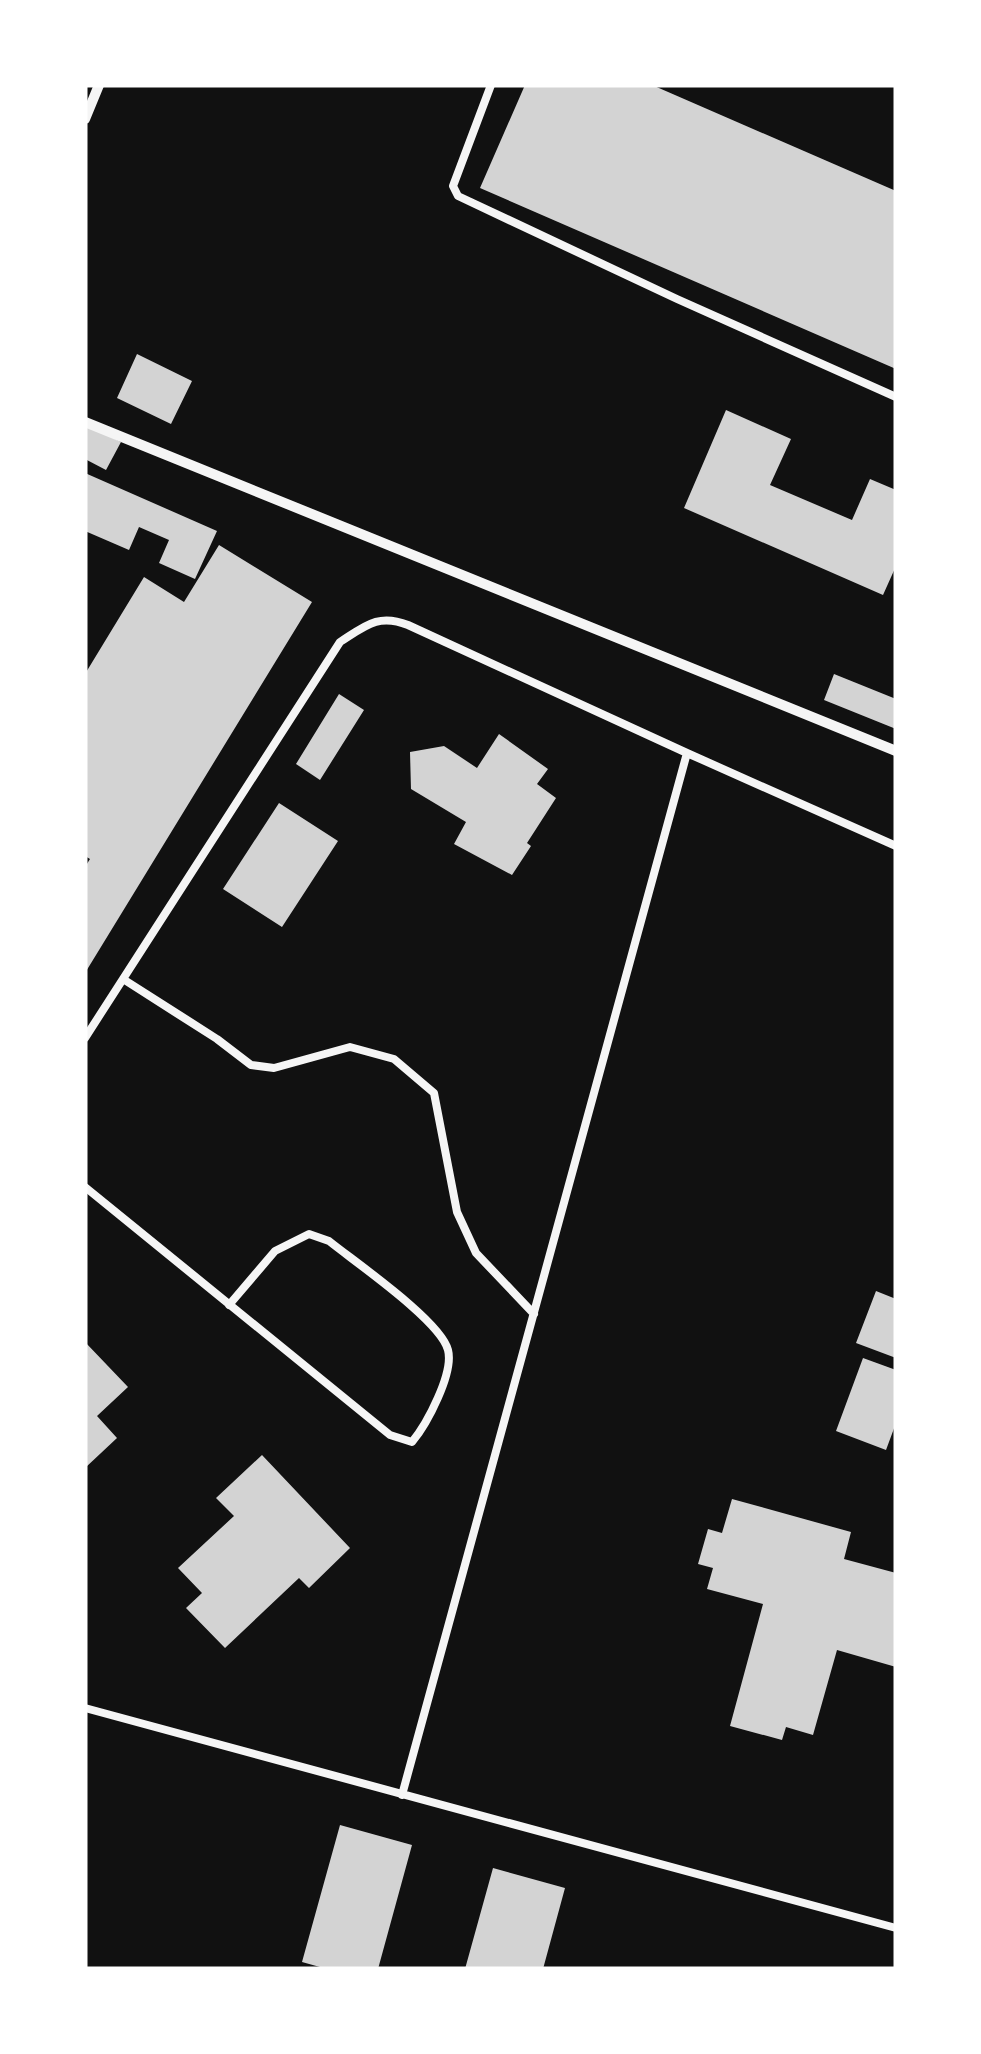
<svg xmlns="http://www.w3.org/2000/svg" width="981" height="2054" viewBox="0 0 981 2054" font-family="Lato,sans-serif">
  <rect width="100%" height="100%" fill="#111"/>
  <path fill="#d3d3d3" d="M525,85H652L896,191V369L480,188Z
    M137,354L192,381L171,424L117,398Z
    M726,410L791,439L770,485L852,520L870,479L896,490V566L883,595L684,508Z
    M85,423L121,442L106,470L85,459Z
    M85,473L217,531L195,579L159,563L169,540L139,527L129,550L85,531Z
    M219,545L312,602L85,973V867L90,859L85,856V674L144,577L184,602Z
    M834,674L896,699V729L824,700Z
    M339,694L364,710L320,780L296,764Z
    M499,734L548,769L537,784L556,798L527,843L531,846L512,875L454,844L466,822L411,789L410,752L444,746L477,768Z
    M279,803L338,841L282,927L223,889Z
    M876,1291L896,1299V1358L856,1343Z
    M85,1342L128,1387L97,1416L117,1438L85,1468Z
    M863,1358L896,1370V1423L886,1450L836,1431Z
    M262,1455L350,1548L309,1588L299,1578L225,1648L186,1608L202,1593L178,1568L234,1516L216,1498Z
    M732,1499L851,1532L844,1559L896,1573V1667L837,1650L813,1735L786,1727L782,1740L730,1726L763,1604L707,1589L713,1568L698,1564L708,1529L722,1533Z
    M340,1825L412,1845L378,1969H327L302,1962Z
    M493,1868L565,1888L543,1969H465Z"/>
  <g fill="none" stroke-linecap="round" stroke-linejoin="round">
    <path stroke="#f5f5f5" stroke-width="8" d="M491,85L453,186L458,196L677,299L896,397
      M123,979L217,1039L251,1065L274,1068L350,1047L394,1059L434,1093L457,1212L476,1253L534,1314
      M85,1038L340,642C365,626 378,613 408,625L687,753
      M85,1187L390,1435L412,1442C427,1424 454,1373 448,1350C441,1321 355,1262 329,1241L309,1234L275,1251L229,1305
      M85,1708L896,1928
      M402,1795L687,753L896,846"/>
    <path stroke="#f5f5f5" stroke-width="10" d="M85,119L99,85
      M85,422L896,751"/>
  </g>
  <rect width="981" height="2054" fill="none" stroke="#ffffff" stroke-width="175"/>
</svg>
